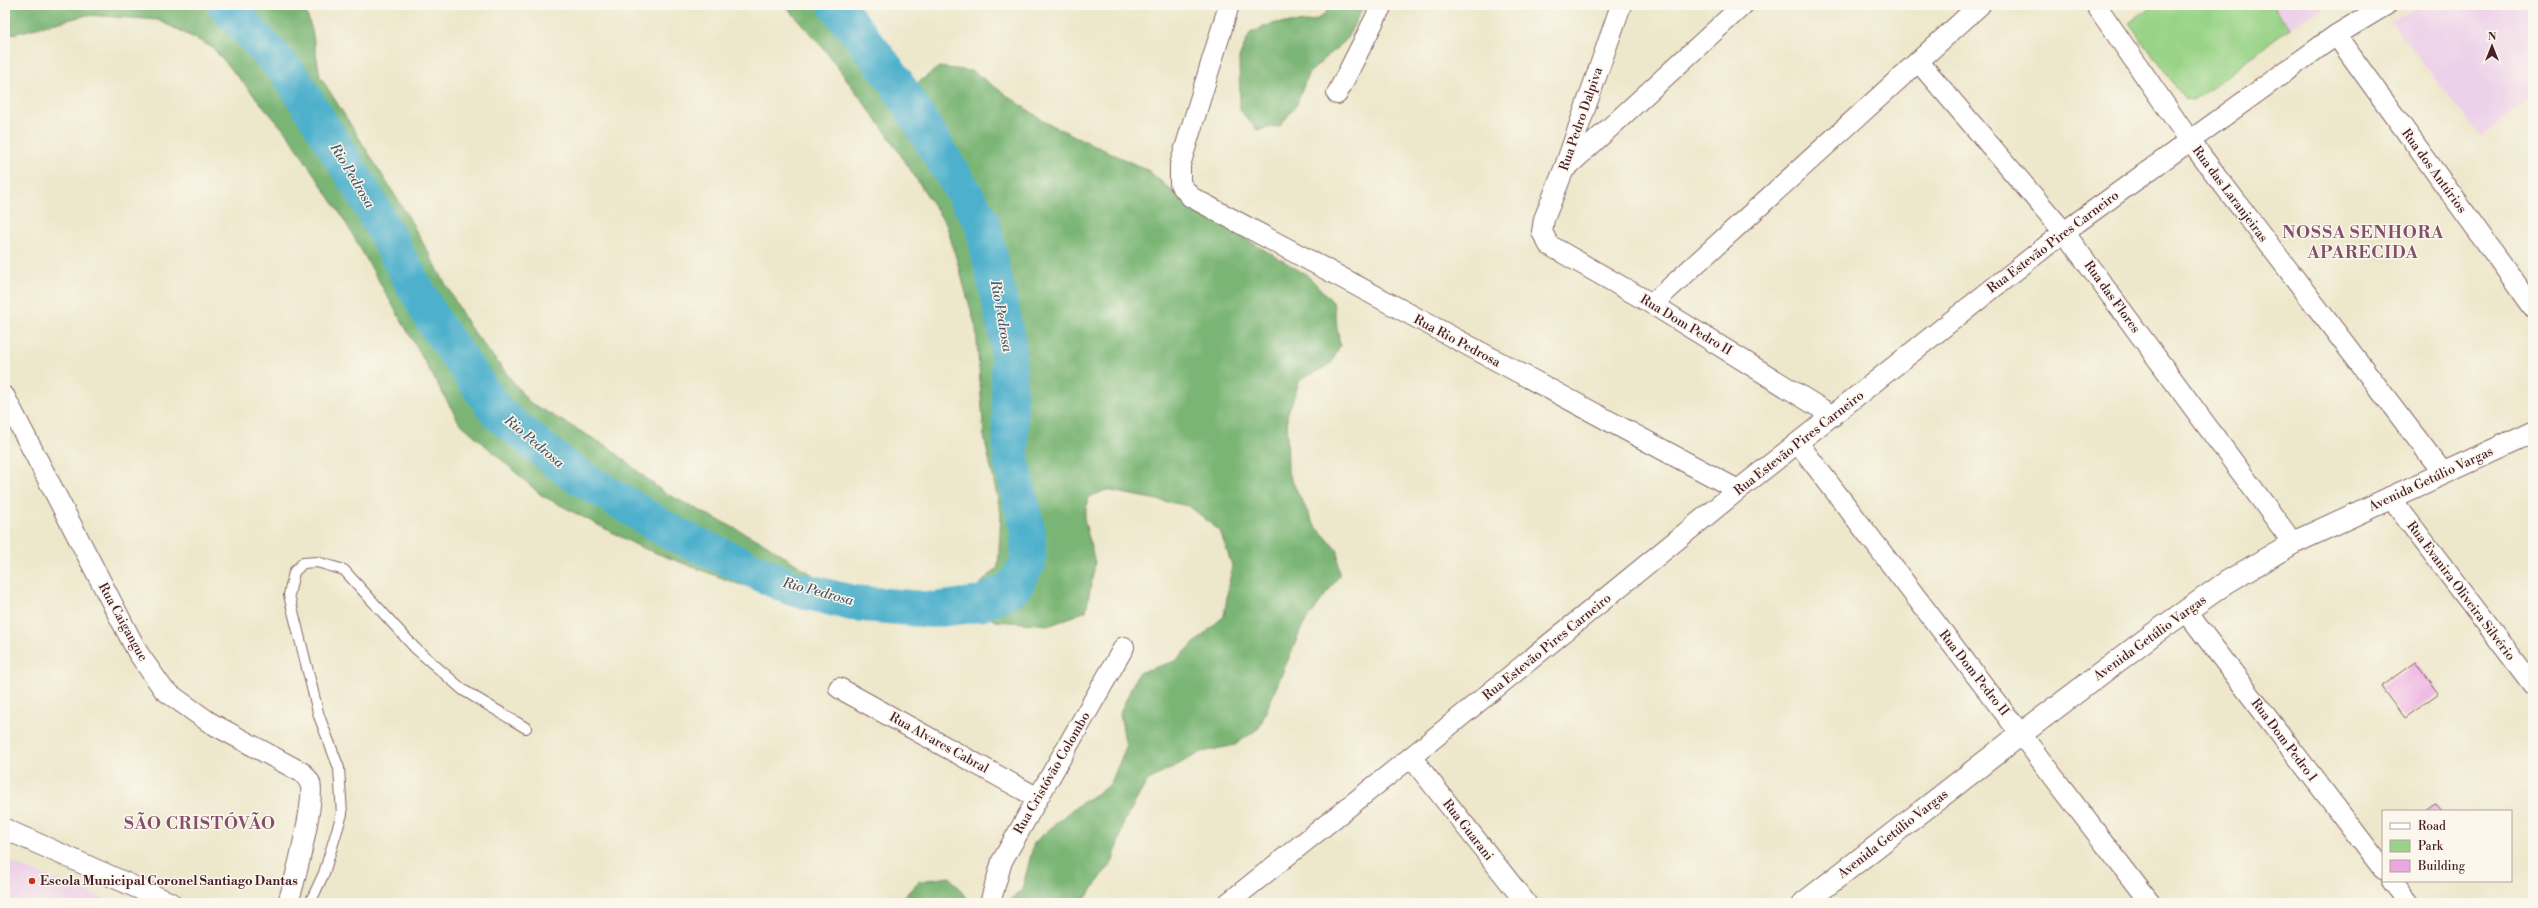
<svg xmlns="http://www.w3.org/2000/svg" width="2538" height="908" viewBox="0 0 2538 908" font-family="'Libre Bodoni',serif">
  <rect width="100%" height="100%" fill="#fbf7ec"/>
  <filter id="ink" filterUnits="userSpaceOnUse"><feTurbulence type="fractalNoise" baseFrequency=".025" numOctaves="2"/><feDisplacementMap in="SourceGraphic" scale="8" xChannelSelector="R" yChannelSelector="G"/><feConvolveMatrix kernelMatrix="1 2 1 2 8 2 1 2 1" color-interpolation-filters="sRGB"/></filter>
  <filter id="wash" filterUnits="userSpaceOnUse"><feTurbulence type="fractalNoise" baseFrequency=".012" numOctaves="4" result="noise"/><feDisplacementMap in="SourceGraphic" scale="16" xChannelSelector="R" yChannelSelector="G"/><feGaussianBlur stdDeviation="0.9" result="paint"/><feColorMatrix in="noise" values="0 0 0 0 0 0 0 0 0 0 0 0 0 0 0 0 0 1.4 0 .05"/><feComposite in="paint" operator="in"/></filter>
  <g filter="url(#wash)">
    <rect width="100%" height="100%" fill="#ede7cb"/>
    <path fill="#edd0e9" d="M2272,5H2329L2290,28Z
      M2423,5H2533V95L2481,137L2390,21Z
      M5,860L115,903H5Z"/>
    <path fill="#99d387" stroke="#727959" d="M2153,5H2272L2290,28L2193,101L2186,100L2129,23Z"/>
    <path fill="#7ab574" stroke="#626a50" d="M5,5H304L312,30L320,76L408,216L469,326L529,402L610,448L663,492L764,543L813,575L819,588L798,597L738,584L640,547L541,495L459,422L343,218L289,136L212,47L158,20L87,15L5,36Z
      M785,5H856L878,37L902,79L916,84L939,67L972,71L1047,123L1149,171L1188,205L1307,275L1333,302L1340,345L1331,364L1300,380L1287,415L1288,473L1313,523L1338,551L1339,576L1302,627L1259,728L1235,745L1202,752L1147,781L1124,822L1113,861L1082,903H1006L1022,890L1034,843L1071,810L1110,785L1126,747L1120,713L1138,673L1175,661L1224,616L1232,565L1220,531L1189,506L1106,490L1089,497L1084,518L1095,563L1086,611L1051,625L996,621L975,611L973,591L998,567L1001,514L984,436L976,328L947,226L887,134L824,49Z
      M1330,5H1364L1346,40L1308,74L1297,104L1280,126L1257,130L1240,110L1239,58L1250,33C1258,30 1268,24 1277,23C1295,22 1322,27 1330,5Z
      M950,877L970,903H898L919,881Z"/>
    <g fill="none" stroke-linecap="round" stroke-linejoin="round">
      <path stroke="#4db0cc" stroke-width="36" d="M225,5L290,75L365,195L434,322L498,413L567,469L674,534L792,588L852,603L933,610L980,604L1014,587L1028,562V533L1011,459L1008,340L982,222L892,76L836,5"/>
    </g>
    <g id="blocks">
      <path fill="#eca8e1" d="M2416,662L2439,693L2404,718L2381,687Z
        M2435,803L2442,811H2424Z"/>
    </g>
  </g>
  <g filter="url(#ink)">
    <use href="#blocks" fill-opacity="0" stroke="#836563" stroke-width="1"/>
    <g fill="none" stroke-linecap="round" stroke-linejoin="round">
      <defs>
        <path id="lane" d="M310,903L324,873L342,814L339,768L319,716L289,595L294,572L303,563L317,562L344,570L415,648L463,690L526,728"/>
        <path id="street" d="M1229,5L1180,165V184L1191,197L1738,490
          M1621,5L1564,169L1544,219L1542,232L1549,245L1652,304L1833,416
          M2096,5L2190,141L2444,474
          M2336,35L2533,307
          M1918,61L2064,232L2293,543
          M1337,94L1382,5
          M1566,168L1743,5
          M1652,304L1980,5
          M5,397L138,653L164,690L209,722L303,773C305,776 309,780 310,783C316,799 294,884 288,903
          M1798,443L2150,903
          M2390,497L2533,685
          M2186,611L2383,869
          M839,688L1038,798
          M1411,757L1526,903
          M5,829L171,903
          M2392,881L2409,903
          M990,903L1002,861L1124,647
          M1228,903L1411,757L1738,490L2064,232L2336,35L2386,5"/>
        <path id="secondary" d="M1804,903L2021,734L2152,635L2227,582L2293,543L2533,432"/>
      </defs>
      <use href="#lane" stroke="#836563" stroke-width="12"/>
      <use href="#street" stroke="#836563" stroke-width="22"/>
      <use href="#secondary" stroke="#836563" stroke-width="24"/>
      <use href="#lane" stroke="#fff" stroke-width="10"/>
      <use href="#street" stroke="#fff" stroke-width="20"/>
      <use href="#secondary" stroke="#fff" stroke-width="22"/>
    </g>
  </g>
  <circle fill="#c8321e" stroke="#fbf7ec" stroke-width="1.5" cx="32" cy="881" r="4"/>
  <g text-anchor="middle" dominant-baseline="central" stroke-width="3" stroke-linejoin="round" paint-order="stroke">
    <g font-size="13" fill="#4a1f2b" stroke="#fbf7ec">
      <text transform="translate(1581 119) rotate(-71)">Rua Pedro Dalpiva</text>
      <text transform="translate(2434 171) rotate(54)">Rua dos Antúrios</text>
      <text transform="translate(2230 194) rotate(53)">Rua das Laranjeiras</text>
      <text transform="translate(2053 242) rotate(-37)">Rua Estevão Pires Carneiro</text>
      <text transform="translate(2112 297) rotate(54)">Rua das Flores</text>
      <text transform="translate(1686 325) rotate(31)">Rua Dom Pedro II</text>
      <text transform="translate(1457 341) rotate(28)">Rua Rio Pedrosa</text>
      <text transform="translate(1799 443) rotate(-38)">Rua Estevão Pires Carneiro</text>
      <text transform="translate(2431 479) rotate(-25)">Avenida Getúlio Vargas</text>
      <text transform="translate(2461 591) rotate(53)">Rua Evanira Oliveira Silvério</text>
      <text transform="translate(123 622) rotate(61)">Rua Caigangue</text>
      <text transform="translate(2150 638) rotate(-36)">Avenida Getúlio Vargas</text>
      <text transform="translate(1547 647) rotate(-39)">Rua Estevão Pires Carneiro</text>
      <text transform="translate(1974 673) rotate(52)">Rua Dom Pedro II</text>
      <text transform="translate(2284 740) rotate(53)">Rua Dom Pedro I</text>
      <text transform="translate(939 743) rotate(29)">Rua Alvares Cabral</text>
      <text transform="translate(1052 773) rotate(-60)">Rua Cristóvão Colombo</text>
      <text transform="translate(1468 830) rotate(52)">Rua Guarani</text>
      <text transform="translate(1893 834) rotate(-38)">Avenida Getúlio Vargas</text>
    </g>
    <g font-size="13" font-weight="bold" fill="#4a1f2b" stroke="#fbf7ec" text-anchor="start">
      <text x="40" y="881">Escola Municipal Coronel Santiago Dantas</text>
    </g>
    <g font-size="14" font-style="italic" fill="#4b596b" stroke="#fbf7ec">
      <text transform="translate(352 176) rotate(59)">Rio Pedrosa</text>
      <text transform="translate(1001 316) rotate(80)">Rio Pedrosa</text>
      <text transform="translate(534 442) rotate(40)">Rio Pedrosa</text>
      <text transform="translate(818 592) rotate(15)">Rio Pedrosa</text>
    </g>
    <g font-size="17" font-weight="bold" letter-spacing="1" fill="#834f6b" stroke="#fbf7ec">
      <text x="2363" y="233">NOSSA SENHORA<tspan x="2363" dy="20">APARECIDA</tspan></text>
      <text x="200" y="824">SÃO CRISTÓVÃO</text>
    </g>
  </g>
  <rect width="2538" height="908" fill="none" stroke="#fbf7ec" stroke-width="20"/>
  <rect x="2382" y="810" width="130" height="72" fill="#fbf7ec" stroke="#b4a19f"/>
  <rect x="2390" y="823" width="20" height="6" fill="#ffffff" stroke="#b4a19f"/>
  <text x="2418" y="830" font-size="12" fill="#4a1f2b">Road</text>
  <rect x="2390" y="840" width="20" height="12" fill="#99d387" stroke="#b4a19f"/>
  <text x="2418" y="850" font-size="12" fill="#4a1f2b">Park</text>
  <rect x="2390" y="860" width="20" height="12" fill="#eca8e1" stroke="#b4a19f"/>
  <text x="2418" y="870" font-size="12" fill="#4a1f2b">Building</text>
  <g transform="translate(2492 46)" stroke="#fbf7ec" stroke-width="3" paint-order="stroke">
  <path d="M0-3L7 15L0 10L-7 15Z" fill="#4a1f2b"/>
  <text y="-6" font-size="11" font-weight="bold" text-anchor="middle" fill="#4a1f2b">N</text>
  </g>
</svg>
